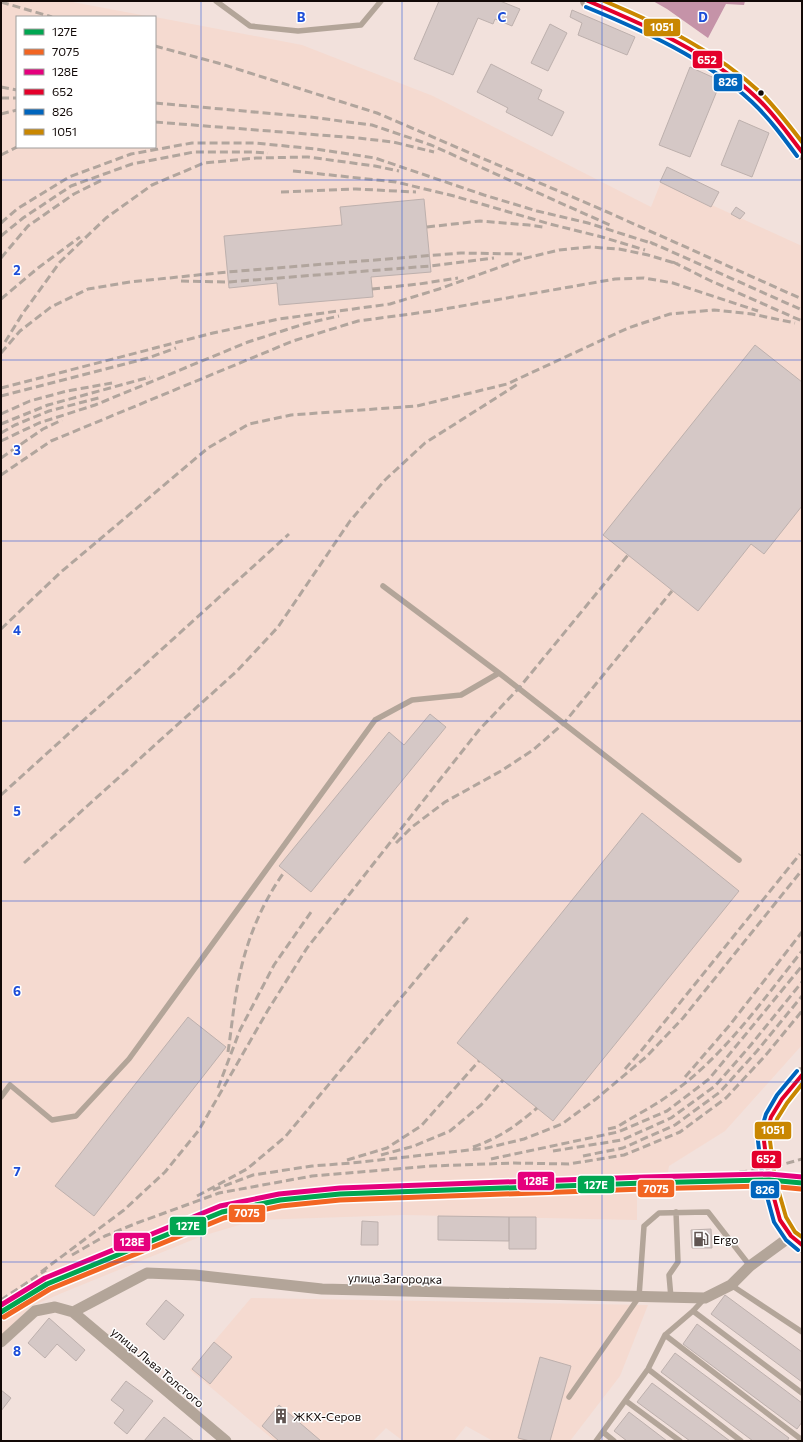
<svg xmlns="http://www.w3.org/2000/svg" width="803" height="1442" viewBox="0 0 803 1442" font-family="Commissioner,sans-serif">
  <rect width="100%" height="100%" fill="#f2e1dc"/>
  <path fill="#f5dad0" d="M1,1H67L152,17H17V147H155V17L302,45L433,96L651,207L661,182L802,246V1045L725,1131L669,1166L664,1197H637V1220L404,1215L256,1220L202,1236L62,1293L32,1306L1,1336Z
    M251,1298L648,1305L620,1376L570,1441H493L466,1426L454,1441H403L386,1428L373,1441H275L190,1370Z"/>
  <path fill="#c593a8" d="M653,1H745L744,5L726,4L708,38L667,9Z"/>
  <path fill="#d5c8c6" stroke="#bdb0ad" d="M439,1H500L520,9L512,26L495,19L493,24L478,18L453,75L414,59Z
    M572,10L635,37L627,55L578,35L582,23L570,17Z
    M550,24L567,33L548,71L531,63Z
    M491,64L542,90L538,99L564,112L552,136L506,112L508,108L477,92Z
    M690,67L721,81L690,157L659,145Z
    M739,120L769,133L752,177L721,165Z
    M667,167L719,192L711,207L660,182Z
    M424,199L431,272L371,277L373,297L279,305L277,283L229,288L224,236L342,225L340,207Z
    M736,207L745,213L740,219L731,214Z
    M755,345L802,382V506L764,554L751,544L698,611L603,535Z
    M430,714L446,727L311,892L279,866L389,732L404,745Z
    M642,813L739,891L553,1121L457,1043Z
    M188,1017L226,1047L94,1216L55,1186Z
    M438,1216L509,1217V1241L438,1240Z
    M509,1217H536V1249H509Z
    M362,1221L378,1222V1245H361Z
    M711,1229L712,1248H692L691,1230Z
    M725,1295L802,1352V1382L711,1314Z
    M166,1300L184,1315L164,1340L146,1324Z
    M49,1318L85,1350L76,1361L57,1344L45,1358L28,1343Z
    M697,1324L802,1403V1422L797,1429L683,1344Z
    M214,1342L232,1357L210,1384L192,1369Z
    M675,1353L789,1438L787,1441H753L661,1372Z
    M540,1357L571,1366L550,1441H530L518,1438Z
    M126,1381L153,1401L127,1434L114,1423L124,1410L111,1400Z
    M652,1383L730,1441H690L637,1402Z
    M1,1390L11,1398L1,1411Z
    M279,1405L321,1441H279L262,1426Z
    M629,1412L667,1441H627L614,1431Z
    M164,1417L194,1441H144Z"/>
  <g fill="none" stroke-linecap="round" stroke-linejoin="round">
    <path stroke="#b3a599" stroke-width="5.5" d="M216,1L250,26L298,31L361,25L381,1
      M383,586L499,673L739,860
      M1,1097L10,1085L52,1120L76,1116L129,1059L375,720L412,700L461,695L499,673
      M731,1285L802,1332
      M671,1298L669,1275L678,1262L676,1212
      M693,1311L802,1393
      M665,1335L802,1440
      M648,1369L741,1441
      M569,1397L639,1297L644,1226L659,1213L708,1212L750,1266
      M626,1401L680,1441
      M603,1432L614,1441
      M596,1441L648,1369L665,1335L693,1311L705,1298"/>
    <path stroke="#b3a599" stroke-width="11" d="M73,1312L226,1441
      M1,1342L35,1311L55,1307L73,1312L147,1273L195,1275L322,1289L705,1298L731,1285L750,1266L791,1236"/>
    <path stroke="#b2a396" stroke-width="16" d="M588,1C644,24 714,56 757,98C774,115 788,134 802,152
      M802,1075L782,1099L771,1117L764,1141L769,1180L780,1220L791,1236L802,1245"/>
    <path stroke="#b1a59d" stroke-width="3" stroke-dasharray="8 4" stroke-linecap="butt" d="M1,2L52,17
      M155,46L218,63L377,113L605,211L802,299
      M1,87L17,90
      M1,98H17
      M155,103L310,117L372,125L431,145L612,226
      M1,114L17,110
      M155,122L358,138L393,142L434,152
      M1,155L17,147
      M293,171L396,182L454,196L550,224L602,237L645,250
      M281,192L356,189L416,192
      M1,223L17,209L69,177L131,154L192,143H255L316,149L375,158L484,195L537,211L588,223L654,244
      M427,227L480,221L529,225L543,227
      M1,236L23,218L71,186L132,164L194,152H254L268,153
      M650,242L802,310
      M1,258L28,226L74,194L102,180
      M673,262L709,280L802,321
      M181,281L228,282L430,266L494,258
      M372,289L419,284L458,278
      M1,299L38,268L80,237
      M5,342L23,313L60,262L106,218L152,185L204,163L256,158L308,157L375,166L399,171
      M1,353L20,331L51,307L88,289L130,282L227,272L461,253L522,254
      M1,388L213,333L279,319L390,304L439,289L522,259L559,250L590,247L619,249L648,255L678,264
      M1,396L148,358L176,348
      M1,414L30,401L67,391L112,383
      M1,424L48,405L150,377
      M1,433L15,425L49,411L102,397
      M1,441L39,423L95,405L248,342L304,324L339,316
      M1,458L43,429L62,420
      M1,475L51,441L293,341L358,321L433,311L615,279L644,278L673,283L758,311
      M1,629L61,572L208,448L249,424L291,415L417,406L507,384L628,328L670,314L714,310L752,314L795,323
      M1,795L289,534
      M396,843L412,827L445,802L501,771L533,750L564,723L672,591
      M24,863L237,671L278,627L350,521L385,480L425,443L518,384
      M228,1052C232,1026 234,999 240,973C248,937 263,901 285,871
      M625,1069L641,1051L800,854
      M685,1077L729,1026L802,932
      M218,1088L240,1030L274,965L311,912
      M608,1129L617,1127C634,1116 653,1107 669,1095C722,1059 762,1001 802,951
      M473,1147C499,1138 516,1126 537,1108
      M553,1151L622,1140L671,1118L715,1086L750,1046L802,982
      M381,1155L414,1146L450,1131L481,1105L503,1080
      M583,1156L623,1148L675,1125L720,1092L757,1051L802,996
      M491,1159L618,1132L667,1111L709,1079L802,966
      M347,1160L387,1148L421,1126L479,1061
      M644,1183L766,1169L802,1159
      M213,1190L253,1175L312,1166L352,1163L487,1148L524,1139L562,1124L596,1099L646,1057L683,1018L802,870
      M197,1196L247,1169L285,1137L470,915
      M72,1255L105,1236L137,1223L219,1193L312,1176L431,1166L514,1163L569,1164L624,1155L680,1132L726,1098L765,1056L802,1011
      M41,1272L124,1210L165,1172L199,1130L268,1010L307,948L479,730L519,688L628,555
      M1,1300L46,1270"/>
    <defs>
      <path id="bus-1" d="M588,1C647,26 710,53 757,98C774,114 788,134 802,152
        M802,1075L782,1099L771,1117L764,1141L769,1180L780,1220L791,1236L802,1245"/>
      <path id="bus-2" d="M586,7C644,31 705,58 752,102C769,118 783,137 797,156
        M797,1071L777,1095L766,1114L758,1141L763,1182L774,1222L786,1240L798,1250"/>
      <path id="bus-3" d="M604,1C659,24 716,51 761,93C776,108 789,125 802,142
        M802,1084L787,1103L777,1119L770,1141L775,1179L786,1217L795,1232L802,1237"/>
    </defs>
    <use href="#bus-1" stroke="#fff" stroke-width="7"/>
    <use href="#bus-2" stroke="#fff" stroke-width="7"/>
    <use href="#bus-3" stroke="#fff" stroke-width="7"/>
    <use href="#bus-1" stroke="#e4002b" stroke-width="4"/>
    <use href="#bus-2" stroke="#0065bd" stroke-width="4"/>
    <use href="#bus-3" stroke="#c98701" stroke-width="4"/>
    <defs>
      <path id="rail-1" d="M1,1312L47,1284L222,1212L280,1200L340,1194L644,1183L769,1180L802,1183"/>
      <path id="rail-2" d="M4,1317L50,1289L224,1218L281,1206L340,1200L644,1189L769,1186L801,1189"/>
      <path id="rail-3" d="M1,1305L45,1278L220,1206L279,1194L340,1188L644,1177L769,1174L802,1177"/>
    </defs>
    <use href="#rail-1" stroke="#fff" stroke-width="8"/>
    <use href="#rail-2" stroke="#fff" stroke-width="8"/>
    <use href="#rail-3" stroke="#fff" stroke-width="8"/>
    <use href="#rail-1" stroke="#00a651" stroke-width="5"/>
    <use href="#rail-2" stroke="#f26522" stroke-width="5"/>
    <use href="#rail-3" stroke="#e5007d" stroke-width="5"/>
  </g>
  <path fill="none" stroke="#1d4ed8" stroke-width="1" stroke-opacity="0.55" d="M201,1V1441M402,1V1441M602,1V1441M1,180H802M1,360H802M1,541H802M1,721H802M1,901H802M1,1082H802M1,1262H802"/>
  <defs>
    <symbol id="fuel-bare" viewBox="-9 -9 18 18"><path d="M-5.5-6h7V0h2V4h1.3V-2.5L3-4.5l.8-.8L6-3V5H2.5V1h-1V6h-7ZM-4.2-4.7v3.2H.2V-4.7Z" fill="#605552" stroke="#fff" stroke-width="2.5" paint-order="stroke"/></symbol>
    <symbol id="building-bare" viewBox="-9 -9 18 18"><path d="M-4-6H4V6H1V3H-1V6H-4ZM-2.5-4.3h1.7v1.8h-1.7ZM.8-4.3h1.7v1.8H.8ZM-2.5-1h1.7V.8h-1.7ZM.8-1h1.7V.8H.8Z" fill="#605552" stroke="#fff" stroke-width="2.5" paint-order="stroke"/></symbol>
  </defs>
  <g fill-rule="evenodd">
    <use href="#fuel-bare" x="690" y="1228" width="22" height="22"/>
    <use href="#building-bare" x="270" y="1405" width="22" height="22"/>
  </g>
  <circle fill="#120907" stroke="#fff" stroke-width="1.5" cx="761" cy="93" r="3.5"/>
  <g text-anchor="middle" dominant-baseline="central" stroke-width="3" stroke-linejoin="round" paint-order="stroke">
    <g font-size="12" fill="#120907" stroke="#fff" text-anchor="start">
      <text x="713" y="1239">Ergo</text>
      <text x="293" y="1416">ЖКХ-Серов</text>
    </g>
    <g font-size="12" fill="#120907" stroke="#fff">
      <text transform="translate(395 1278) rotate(1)">улица Загородка</text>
      <text transform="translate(158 1367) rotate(40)">улица Льва Толстого</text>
    </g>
  </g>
  <g font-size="13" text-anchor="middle" font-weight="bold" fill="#1d4ed8" stroke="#fff" stroke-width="3" stroke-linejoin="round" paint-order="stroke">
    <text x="301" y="22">B</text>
    <text x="502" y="22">C</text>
    <text x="703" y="22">D</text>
    <text x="17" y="275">2</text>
    <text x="17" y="455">3</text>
    <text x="17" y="635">4</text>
    <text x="17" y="816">5</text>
    <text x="17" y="996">6</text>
    <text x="17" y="1176">7</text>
    <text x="17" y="1356">8</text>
  </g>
  <g stroke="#fff" stroke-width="1.5">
    <rect x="643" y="18" width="38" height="19" rx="4" fill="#c98701"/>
    <rect x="692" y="50" width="31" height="19" rx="4" fill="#e4002b"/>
    <rect x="713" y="73" width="30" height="19" rx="4" fill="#0065bd"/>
    <rect x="754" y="1121" width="38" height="19" rx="4" fill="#c98701"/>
    <rect x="751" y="1150" width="31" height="19" rx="4" fill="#e4002b"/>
    <rect x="517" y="1171" width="38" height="20" rx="4" fill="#e5007d"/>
    <rect x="577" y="1175" width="38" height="19" rx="4" fill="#00a651"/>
    <rect x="637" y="1179" width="38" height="19" rx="4" fill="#f26522"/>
    <rect x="750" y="1180" width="30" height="19" rx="4" fill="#0065bd"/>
    <rect x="228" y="1204" width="38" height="19" rx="4" fill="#f26522"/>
    <rect x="169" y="1216" width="38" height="20" rx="4" fill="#00a651"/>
    <rect x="113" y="1232" width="38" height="20" rx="4" fill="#e5007d"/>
  </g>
  <g font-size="11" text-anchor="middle" font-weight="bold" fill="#fff">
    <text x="662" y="31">1051</text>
    <text x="707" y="64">652</text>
    <text x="728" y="86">826</text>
    <text x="773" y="1134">1051</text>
    <text x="766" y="1163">652</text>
    <text x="536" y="1185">128Е</text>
    <text x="596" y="1189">127Е</text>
    <text x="656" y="1193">7075</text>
    <text x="765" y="1194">826</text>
    <text x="247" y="1217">7075</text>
    <text x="188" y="1230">127Е</text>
    <text x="132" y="1246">128Е</text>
  </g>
  <rect width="803" height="1442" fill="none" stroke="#120907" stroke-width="4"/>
  <rect x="16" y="16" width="140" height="132" fill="#ffffff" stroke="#a09d9c"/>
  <rect x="24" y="29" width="20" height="6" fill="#00a651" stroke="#a09d9c"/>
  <text x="52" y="36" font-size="12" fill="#120907">127Е</text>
  <rect x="24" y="49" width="20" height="6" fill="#f26522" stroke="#a09d9c"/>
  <text x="52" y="56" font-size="12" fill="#120907">7075</text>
  <rect x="24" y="69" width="20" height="6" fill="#e5007d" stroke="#a09d9c"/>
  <text x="52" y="76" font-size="12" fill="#120907">128Е</text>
  <rect x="24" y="89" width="20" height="6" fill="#e4002b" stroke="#a09d9c"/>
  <text x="52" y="96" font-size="12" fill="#120907">652</text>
  <rect x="24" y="109" width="20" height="6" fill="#0065bd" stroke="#a09d9c"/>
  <text x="52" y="116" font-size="12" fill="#120907">826</text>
  <rect x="24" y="129" width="20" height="6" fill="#c98701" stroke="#a09d9c"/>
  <text x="52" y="136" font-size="12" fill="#120907">1051</text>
</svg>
